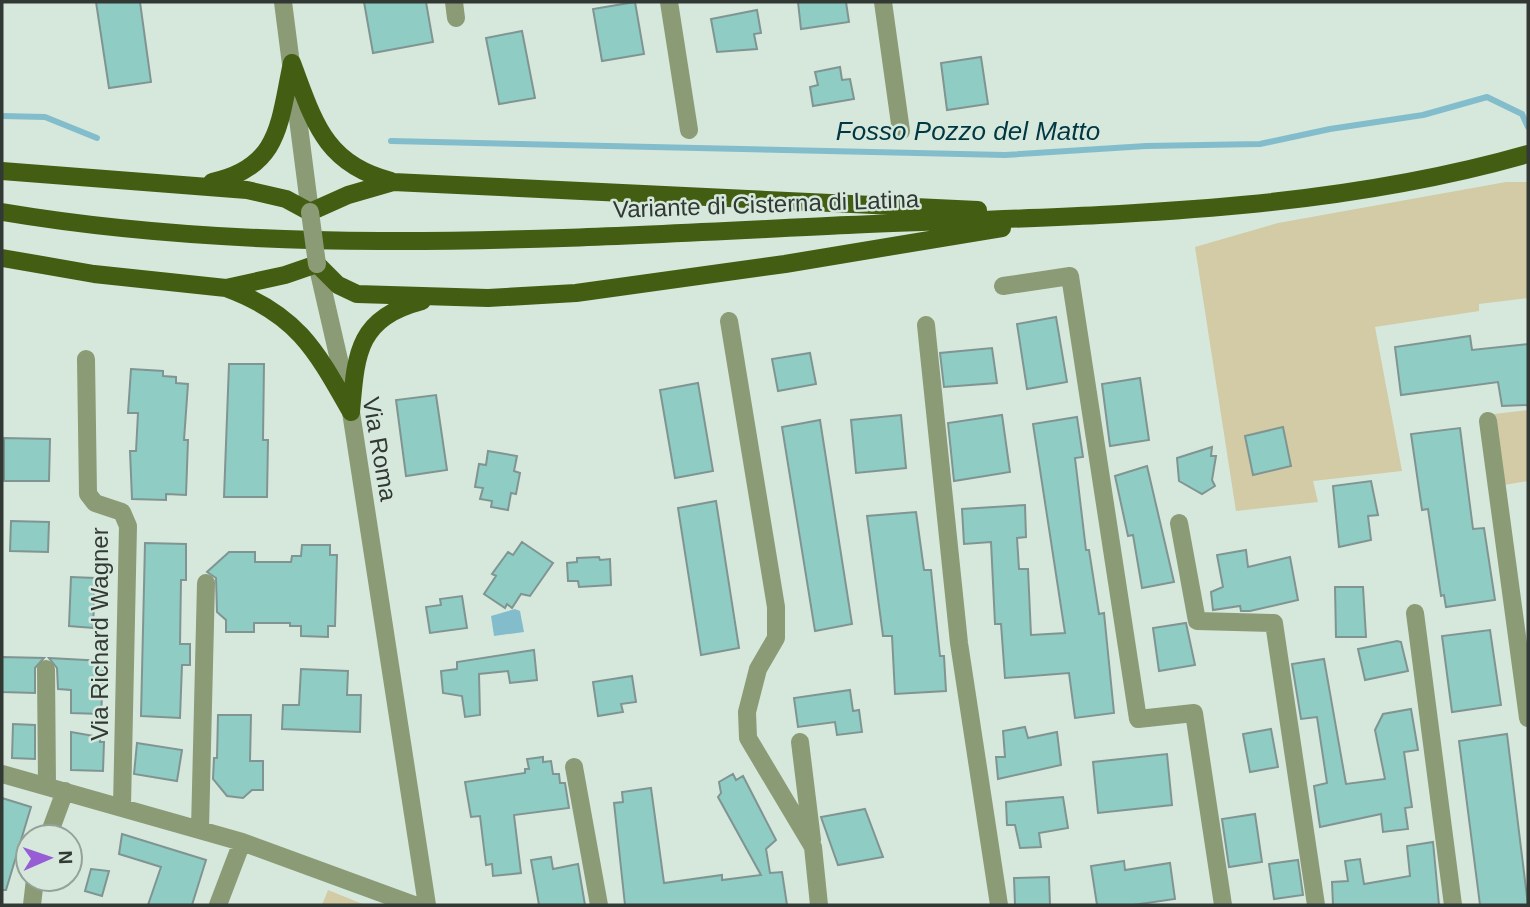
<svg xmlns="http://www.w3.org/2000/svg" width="1530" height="907" viewBox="0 0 1530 907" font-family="Arial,sans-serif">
  <rect width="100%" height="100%" fill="#d6e8dc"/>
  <path fill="#d2cba5" d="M1506,182H1528V298L1479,304V311L1375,327L1402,471L1313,481L1318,502L1236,511L1195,247L1278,223Z
    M1528,410V481L1504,485L1494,414Z
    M328,890L365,905H322Z"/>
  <path fill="#83bdcc" d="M515,609L520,611L524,632L494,636L491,616Z"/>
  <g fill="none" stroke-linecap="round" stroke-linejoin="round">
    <path stroke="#83bdcc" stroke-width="6" d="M2,116L45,117L97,138
      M391,141L1005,155L1146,146L1260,144L1330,129L1423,115L1487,97L1522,114L1528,127"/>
  </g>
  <path fill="#8eccc4" stroke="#809592" stroke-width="2" d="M96,2H140L151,82L109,88Z
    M364,2H426L433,42L373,53Z
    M635,2L644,54L602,61L593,9Z
    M798,2H846L849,22L801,29Z
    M757,10L761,33L754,34L757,49L717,52L711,19Z
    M522,31L535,98L499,104L486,38Z
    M981,57L988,104L947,110L941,63Z
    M840,67L842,80L850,79L854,99L813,106L810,87L818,85L815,72Z
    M1056,317L1067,382L1027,389L1017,324Z
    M1470,336L1472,350L1528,344V405L1502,406L1498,382L1401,395L1395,347Z
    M992,348L997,383L944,387L940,353Z
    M810,353L816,384L778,391L772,359Z
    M229,364H264L263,440H268L267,497H224Z
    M131,369L163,371V376L176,377V383L188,384L184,440H188L186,495L166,494V500L132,499L130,451H136L138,413H128Z
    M1140,378L1149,440L1110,446L1102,384Z
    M698,383L713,471L675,478L660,390Z
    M436,395L447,470L406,476L396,400Z
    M901,415L906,468L856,473L851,420Z
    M1002,415L1010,472L954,481L948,423Z
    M1077,417L1083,457L1075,458L1086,550H1089L1099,614L1104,613L1114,713L1075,718L1069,673L1005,678L1001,624H995L991,542L964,544L962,509L1025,505L1026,537L1017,538L1019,569H1028L1031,635L1065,633L1033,424Z
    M820,420L852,624L815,631L782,427Z
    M1283,427L1291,466L1253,475L1245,436Z
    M1460,428L1473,529L1484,528L1495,600L1446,607L1444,595L1441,596L1428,509L1422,510L1411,434Z
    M4,438L50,439L49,481H4Z
    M1212,447L1211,456H1216L1212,480L1215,486L1202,494L1179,481L1177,458Z
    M488,451L517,456L514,471L520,473L516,494L511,493L508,510L491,507L492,501L480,499L483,488L475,487L479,464L486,465Z
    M1147,466L1174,582L1142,588L1133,535L1128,536L1115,476Z
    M1371,481L1378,515L1368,516L1371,540L1339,547L1333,486Z
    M716,501L739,648L701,655L678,508Z
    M916,512L924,570H931L940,656H944L946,691L895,694L892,636H883L867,516Z
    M11,521L49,522L48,552L10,551Z
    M522,542L553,563L530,596L521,594L512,608L507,604L505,608L484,594L496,576L492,574L508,552L513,555Z
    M145,543L186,544V580H181L180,644H190V665H182L180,718L141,716Z
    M302,545H330V555H337L335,626H328V637L301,636V626H290V623H254V632H226V620L217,612L216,578L207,572L229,552H255V562H291L292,556H301Z
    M1246,550L1248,567L1290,557L1298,600L1250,611H1241L1240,606L1213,610L1211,592L1223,587L1217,555Z
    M599,557L600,560L610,559L611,585L579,587L578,581H568L567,563L577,562V558Z
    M71,577L95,578L93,628L69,626Z
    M1335,587H1363L1366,637H1336Z
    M462,596L467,628L430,633L426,607L441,605L440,599Z
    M1186,623L1195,665L1159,671L1153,628Z
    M1490,630L1501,705L1452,712L1442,636Z
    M1397,641L1401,642L1408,671L1365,680L1358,649Z
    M534,650L537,680L510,683L508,671L479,674L480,715L465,717L462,696L443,693L441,671L457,669V662Z
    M2,657L44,658L35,668V693L2,692Z
    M49,658L104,661L101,714L71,713V690L58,689L57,668Z
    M1324,659L1346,784L1385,779L1375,730L1383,714L1411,709L1418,750L1404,752L1412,807L1405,808L1408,829L1383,832L1381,814L1320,827L1314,786L1327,783L1317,717L1301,719L1292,664Z
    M301,669L348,671L347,695H361L360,732L282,729L283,705H299Z
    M632,676L636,702L621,704L623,712L598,716L593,682Z
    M850,690L853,711L859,710L862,732L837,735L835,722L798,727L794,698Z
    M218,715H251L250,761H263V790H252L243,798L227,796L213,779L214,758H217Z
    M13,724L35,725V759L12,758Z
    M1025,727L1028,738L1057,732L1061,765L998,779L996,757H1005L1003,731Z
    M1271,729L1278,767L1250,772L1243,734Z
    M71,732L100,737V742H104L103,771L71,770Z
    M1507,734L1528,905H1480L1459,741Z
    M137,743L182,750L177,781L134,774Z
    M1167,754L1172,805L1098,813L1093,762Z
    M543,757V762L551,761L553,774H559L560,783H565L569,808L514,815L521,873L493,876L492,864L486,865L480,816L471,817L465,782L525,773V769H529L527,759Z
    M733,774L736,780L743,776L776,840L766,849L770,873L782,872L787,905H625L614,803L623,802L622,792L651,788L664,883L722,875V880L761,875L718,797L721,793L719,782Z
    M1063,797L1068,828L1039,833L1041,847L1020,848L1015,825H1007L1006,802Z
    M2,798L31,807L6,890H2Z
    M865,809L883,857L838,865L821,817Z
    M1255,814L1262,862L1229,867L1222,819Z
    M122,834L206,860L192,905H148L161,867L119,854Z
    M1433,842L1439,905H1333L1332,882L1348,881L1345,861L1360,859L1364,884L1410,876L1407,846Z
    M551,857L553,869L578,864L585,905H539L531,860Z
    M1298,860L1303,895L1274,899L1269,864Z
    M1124,861L1125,870L1170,863L1175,899L1133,905H1097L1091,866Z
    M91,869L109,871L102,896L85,891Z
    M1049,877L1050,905H1015L1014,878Z"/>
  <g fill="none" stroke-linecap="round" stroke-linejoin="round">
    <path stroke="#8a9b76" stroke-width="18" d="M283,2L310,212
      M454,2L456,18
      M669,2L689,130
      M883,2L901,131
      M317,264L351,412L427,905
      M1003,286L1070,276L1138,719L1194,713L1223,905
      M729,321L776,607V638L758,669L747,712L748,738L813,847L819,905
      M926,325L959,643L999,905
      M86,359L88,494L95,503L122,512L128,526L122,806
      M1488,421L1528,718
      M1179,523L1197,621L1274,623L1316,905
      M1415,613L1453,905
      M46,669L47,786
      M800,742L812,840
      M574,767L599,905
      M2,774L242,842L414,905
      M200,829L206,583
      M48,837L65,791
      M32,905L35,879
      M218,905L242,842"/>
    <path stroke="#435e12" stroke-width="18" d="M292,63C314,121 324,164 391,181
      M2,171L247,190L286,199L310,212L348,195L393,182L978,210
      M212,182C281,167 279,122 292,63
      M2,212C281,259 567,238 848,225C1075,215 1308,217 1528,154
      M2,258L94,274L226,288L285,275L317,264L338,285L357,294L488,298L576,293L785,264L1002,228
      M226,288C297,314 316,350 351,412
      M351,412C356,354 357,318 422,301"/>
    <path stroke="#8a9b76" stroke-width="18" d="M310,212L317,264"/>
  </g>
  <g text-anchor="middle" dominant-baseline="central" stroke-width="5" stroke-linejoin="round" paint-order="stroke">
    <g font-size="24" fill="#323934" stroke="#d6e8dc">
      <text transform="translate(766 204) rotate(-2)">Variante di Cisterna di Latina</text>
      <text transform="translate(380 449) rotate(80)">Via Roma</text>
      <text transform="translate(99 634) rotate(-90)">Via Richard Wagner</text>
    </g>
    <g font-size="26" font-style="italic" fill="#003742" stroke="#d6e8dc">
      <text x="968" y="131">Fosso Pozzo del Matto</text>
    </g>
  </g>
  <rect width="1530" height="907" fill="none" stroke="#323934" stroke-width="7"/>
  <g transform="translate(49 858) rotate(88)"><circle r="33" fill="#d6e8dc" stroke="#94a299" stroke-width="2"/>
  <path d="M0-5L12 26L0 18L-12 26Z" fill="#965dd5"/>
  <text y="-10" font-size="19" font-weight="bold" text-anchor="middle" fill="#323934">N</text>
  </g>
</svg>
